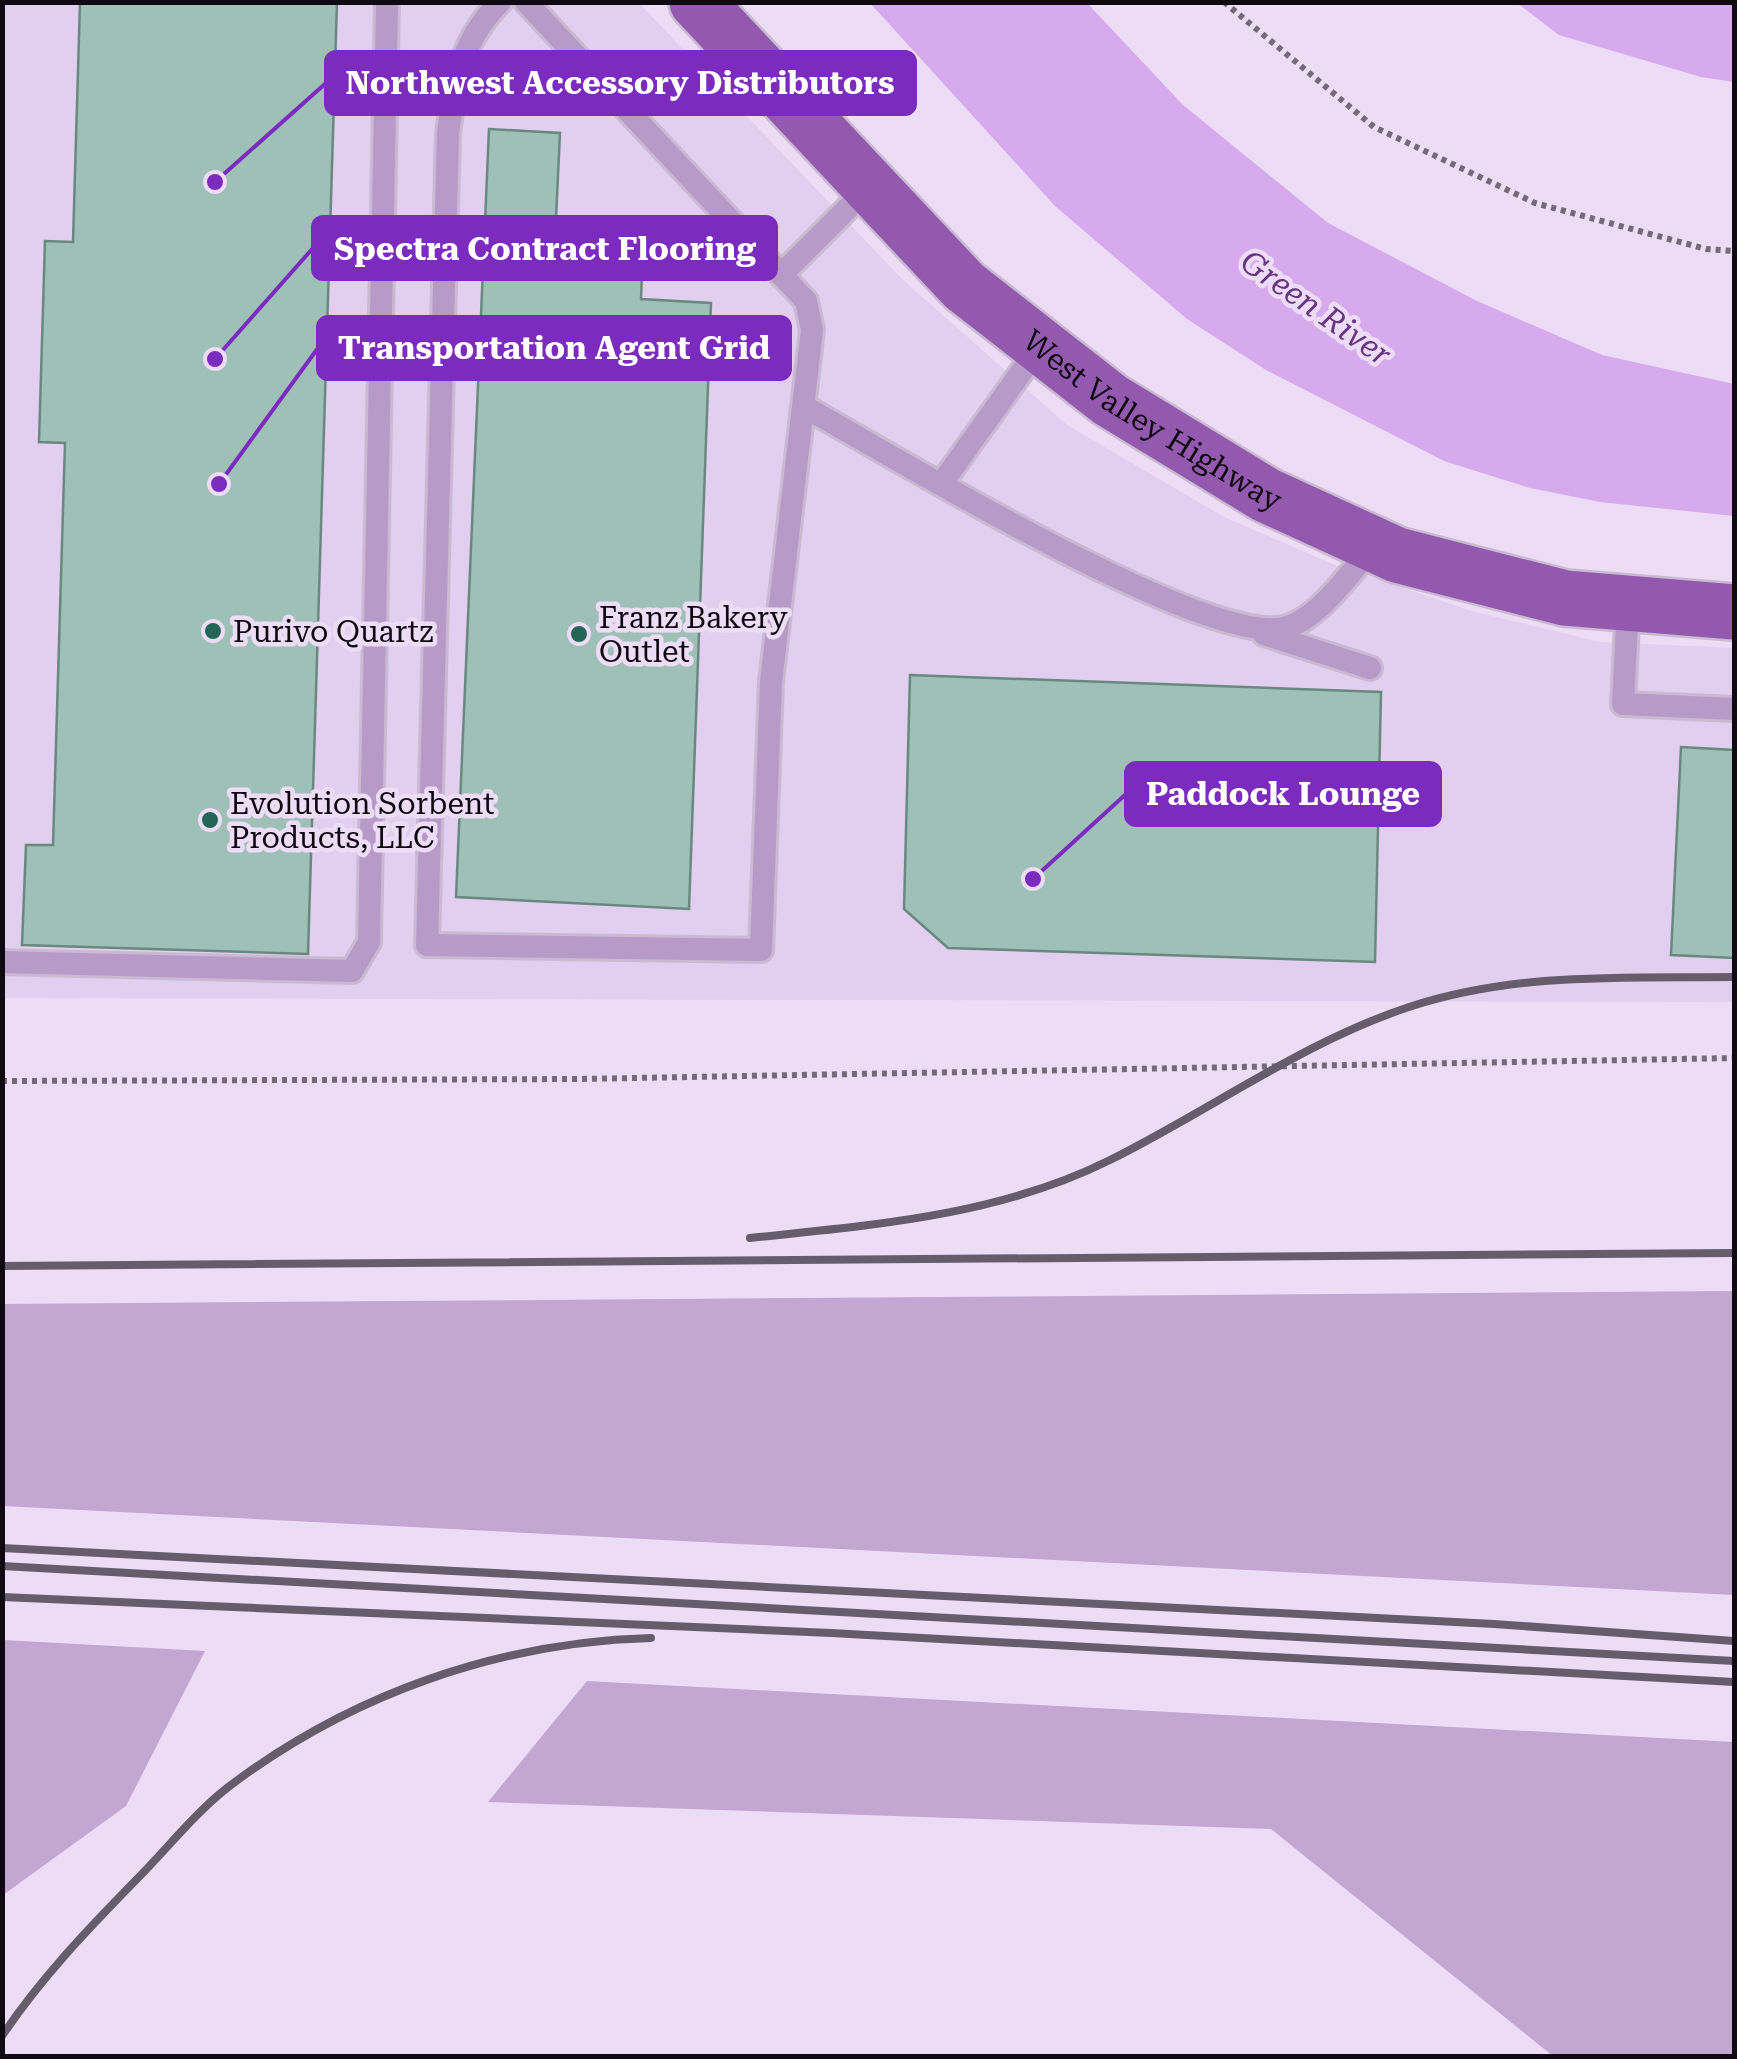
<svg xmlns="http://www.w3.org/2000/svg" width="1737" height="2059" viewBox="0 0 1737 2059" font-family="'Roboto Serif',serif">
  <rect width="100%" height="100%" fill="#ecdcf5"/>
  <path fill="#e2ceee" d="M3,3H639L902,279L1067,425L1224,517L1335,565L1475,612L1600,642L1734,648V1002L3,998Z"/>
  <path fill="#c3a7d2" d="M1734,1291V1595L3,1506V1304Z
    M3,1640L205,1651L126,1806L3,1895Z
    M587,1681L1734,1742V2056H1553L1271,1829L488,1802Z"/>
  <path fill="#d6aaed" d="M870,3H1087L1183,105L1328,223L1477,301L1602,355L1734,384V516L1600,502L1530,488L1444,461L1266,370L1187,319L1055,206Z
    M1517,3H1734V82L1701,77L1559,35Z"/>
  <path fill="#9fc0b7" stroke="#698980" stroke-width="2.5" d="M80,2H337L308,954L22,945L26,845H53L65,443L39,442L45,241L73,242Z
    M489,129L560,133L556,218L644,223L641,299L711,303L689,909L456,897Z
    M910,675L1381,692L1375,962L948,948L904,909Z
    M1681,747L1734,750V958L1671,955Z"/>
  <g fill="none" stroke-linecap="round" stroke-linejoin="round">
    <defs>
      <path id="lane" d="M500,2C461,41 456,79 448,132L427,945L761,950L771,682L812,330L806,301L526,2
        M781,275L870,186
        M803,406C888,453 1203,646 1284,628C1319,620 1350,571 1374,547
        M942,483L1040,346
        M1628,603L1623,704L1734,709
        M1264,634L1370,668
        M2,962L352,971L369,942L387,2"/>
      <g id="primary">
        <path id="s1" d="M697,2L964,286L1110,400L1266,495L1397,555L1565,598L1734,612"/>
      </g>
    </defs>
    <use href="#lane" stroke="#c9bad1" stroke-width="28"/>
    <use href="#primary" stroke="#c9bad1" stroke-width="60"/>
    <path stroke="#736979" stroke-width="6" stroke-dasharray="5 5" stroke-linecap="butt" d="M1224,2L1374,127L1535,203L1706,249L1734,251
      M2,1081L580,1079L1734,1058"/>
    <use href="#lane" stroke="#b89ac8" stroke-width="22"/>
    <use href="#primary" stroke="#9359ae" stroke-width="55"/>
    <path stroke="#665c6b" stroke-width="8" d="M750,1238C873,1225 998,1216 1110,1160C1211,1110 1304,1041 1412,1006C1517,972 1626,978 1734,977
      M2,1266L1734,1253
      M2,1548L1494,1624L1734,1641
      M2,1566L1734,1661
      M2,1597L831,1633L1734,1682
      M2,2036C41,1978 88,1929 136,1880C166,1850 194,1814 227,1788C349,1695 498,1642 651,1638"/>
  </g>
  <g fill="#226657" stroke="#ecdcf5" stroke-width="4">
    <circle cx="213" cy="631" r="10"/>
    <circle cx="579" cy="634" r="10"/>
    <circle cx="210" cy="820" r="10"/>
  </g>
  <g text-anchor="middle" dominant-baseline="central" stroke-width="9" stroke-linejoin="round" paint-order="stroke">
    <g font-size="30" fill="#0f0912" stroke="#ecdcf5">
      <text stroke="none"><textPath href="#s1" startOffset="622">West Valley Highway</textPath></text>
    </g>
    <g font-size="30" fill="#0f0912" stroke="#ecdcf5" text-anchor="start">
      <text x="599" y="617">Franz Bakery<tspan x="599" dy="34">Outlet</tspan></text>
      <text x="233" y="631">Purivo Quartz</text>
      <text x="230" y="803">Evolution Sorbent<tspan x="230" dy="34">Products, LLC</tspan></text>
    </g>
    <g font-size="32" font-style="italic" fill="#693382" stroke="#ecdcf5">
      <text transform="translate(1316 308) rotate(35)">Green River</text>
    </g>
  </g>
  <path fill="none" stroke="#7b2cbf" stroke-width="4" d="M215 182L326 83M215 359L313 248M219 484L318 348M1033 879L1126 794"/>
  <g fill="#7b2cbf" stroke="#ecdcf5" stroke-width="4">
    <circle cx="215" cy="182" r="10"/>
    <circle cx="215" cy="359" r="10"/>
    <circle cx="219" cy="484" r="10"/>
    <circle cx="1033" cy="879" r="10"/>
  </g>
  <g fill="#7b2cbf" stroke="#7b2cbf" stroke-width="4">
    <rect x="326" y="52" width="589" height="62" rx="10"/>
    <rect x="313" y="217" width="463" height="62" rx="10"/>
    <rect x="318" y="317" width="472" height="62" rx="10"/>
    <rect x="1126" y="763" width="314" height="62" rx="10"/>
  </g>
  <g font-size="32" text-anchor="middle" font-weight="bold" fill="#fff">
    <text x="620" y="94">Northwest Accessory Distributors</text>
    <text x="545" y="260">Spectra Contract Flooring</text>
    <text x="554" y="359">Transportation Agent Grid</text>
    <text x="1283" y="805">Paddock Lounge</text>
  </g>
  <rect width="1737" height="2059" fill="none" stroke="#0f0912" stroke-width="10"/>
</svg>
